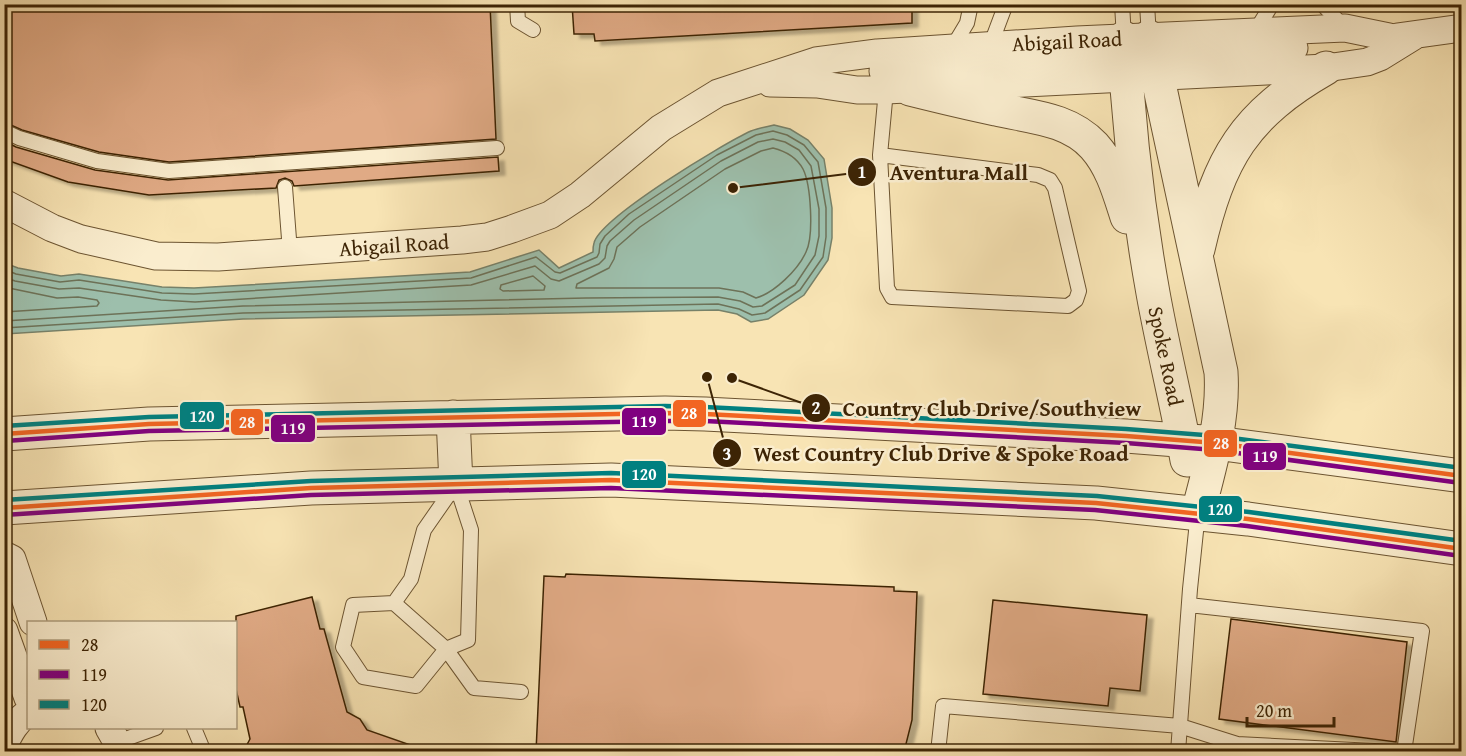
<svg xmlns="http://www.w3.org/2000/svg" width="1466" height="756" viewBox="0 0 1466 756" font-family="'Gentium Book Plus',serif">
  <defs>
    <filter id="shadow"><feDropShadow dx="6" dy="4" stdDeviation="1.5" flood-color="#0004"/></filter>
  </defs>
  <rect width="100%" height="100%" fill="#f8e4b4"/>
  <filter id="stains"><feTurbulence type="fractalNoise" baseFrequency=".00333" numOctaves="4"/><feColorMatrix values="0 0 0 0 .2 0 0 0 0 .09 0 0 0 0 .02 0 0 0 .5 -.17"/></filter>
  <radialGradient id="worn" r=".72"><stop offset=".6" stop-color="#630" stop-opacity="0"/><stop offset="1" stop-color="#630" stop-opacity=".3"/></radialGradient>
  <path fill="#9dbfac" stroke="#778169" stroke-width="1.5" d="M774,125L790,129L808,140L824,159L832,208V238L828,260L804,295L768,319L751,322L737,314L718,310L243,319L5,334V263L18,268L61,276L79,274L162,287L194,288L470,272L539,250L559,268L593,252C593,249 593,246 594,243C600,218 724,143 751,131C758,128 766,127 774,125Z"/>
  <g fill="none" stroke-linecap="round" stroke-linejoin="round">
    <path stroke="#6d7258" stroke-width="1.5" d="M773,148C785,151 797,158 803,169C811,185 814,236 806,252C798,270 774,293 756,298L743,292L719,288H576L577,284L609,268L614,259L617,247L640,227L725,169L761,151Z
      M4,269L16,274L60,282L79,280L162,293L194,294L471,278L536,257L555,272L560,273L597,257L599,253L600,244L605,236L629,214L717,155L756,135L773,131L787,135L804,145L818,162L826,208V237L823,257L800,290L765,313L752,315L739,309L718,304L243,313L4,328
      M533,276L545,286L544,290L503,291L500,289L501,285Z
      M4,277L15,281L59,289L79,288L161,300L195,302L471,285L535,266L551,279L559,281L599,264L605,258L607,246L610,241L634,220L721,161L758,142L773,139L785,142L799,150L811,166L819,209V236L815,255L795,285L762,306L753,307L740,301L718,297L586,298L243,306L4,321
      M4,287L57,298L78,297L97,300L99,303L97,306L4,312"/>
  </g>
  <path fill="#e0aa85" stroke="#3d2405" stroke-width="1.5" filter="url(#shadow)" d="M4,4H490L496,139L169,162L99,152L22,130L4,122Z
    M572,4H912V23L595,41L594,34H574Z
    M4,141L16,147L95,170L168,180L498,157L499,171L294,186L292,181L285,178L279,180L276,188L149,195L68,182L4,159Z
    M566,574L894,587V591L917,592L912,720L904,752H536L544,576L565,577Z
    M312,597L320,629H324L347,712L360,719L367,730L419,748V752H243L250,739L243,707H240L236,689V616Z
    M993,600L1147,615L1140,691L1110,688L1108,706L983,694Z
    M1231,619L1407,642L1396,742L1219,719Z"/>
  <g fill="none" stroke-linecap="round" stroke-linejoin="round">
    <defs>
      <path id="service" d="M517,4L518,21L533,30
        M1122,4L1124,38
        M1147,4L1149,37
        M1322,4L1343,26
        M1255,32L1272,4
        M952,48L967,23L971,4
        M989,49L1004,9
        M4,131L19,138L97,161L169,171L497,148
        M880,155L1038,175L1050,180L1055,188L1079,291L1076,300L1068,306L892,297L887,288L880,155L886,90
        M285,187L290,252
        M456,484L471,530L468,640L446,649L394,603L411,579L424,530Z
        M394,603L353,605L343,647L363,677L416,686L446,649L474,688L521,692
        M1189,605L1422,631L1404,752
        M194,728L204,752
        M117,742L156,728
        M938,752L943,706L1180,726L1237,744L1394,752
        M1178,752L1190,589L1198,512"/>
      <path id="minor" d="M1397,37L1462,28
        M883,71L1199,55L1294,48
        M770,83L817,84L857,90H886L1326,68L1367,62L1380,57L1414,36
        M4,203L52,228L81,239L156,256L218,257L462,240L487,237L512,229L550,215L580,195L661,128L718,93L816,61L877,53L1077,40L1345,28L1389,37
        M4,555L12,559L33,622
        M4,631L28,698
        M109,728L117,742L118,752
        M4,745C10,732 16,721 28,713"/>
      <path id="tertiary" d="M1149,37L1221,372C1224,420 1210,466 1198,512
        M1124,38C1128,124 1138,209 1153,293C1163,349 1177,404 1187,460
        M910,89C938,96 967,103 996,109C1030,117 1068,118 1094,146C1112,166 1119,192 1127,217
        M1198,249C1219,158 1244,115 1326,68
        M453,417L456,484
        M4,434L149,424L665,413L705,414L1126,436L1216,443L1462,476
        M4,508L311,488L611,480L1096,503L1248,519L1462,549"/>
    </defs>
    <use href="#service" stroke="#6c5431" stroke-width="16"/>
    <use href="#minor" stroke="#6c5431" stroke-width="29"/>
    <use href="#tertiary" stroke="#6c5431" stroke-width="35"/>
    <use href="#service" stroke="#faedce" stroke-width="14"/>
    <use href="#minor" stroke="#faedce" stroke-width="27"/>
    <use href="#tertiary" stroke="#faedce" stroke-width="33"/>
    <defs>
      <path id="bus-1" d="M4,434L149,424L665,413L705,414L1126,436L1216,443L1462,476
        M4,508L311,488L611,480L1096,503L1248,519L1462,549"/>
      <path id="bus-2" d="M5,441L149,431L665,421H705L1126,443L1215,450L1461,483
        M4,515L311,495L611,488L1095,510L1247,526L1461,556"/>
      <path id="bus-3" d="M4,426L149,417L665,406L705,407L1126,429L1217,436L1462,468
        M4,500L311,481L611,473L1097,496L1249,512L1462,541"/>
    </defs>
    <use href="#bus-1" stroke="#faedce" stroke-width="9"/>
    <use href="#bus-2" stroke="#faedce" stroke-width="9"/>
    <use href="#bus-3" stroke="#faedce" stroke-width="9"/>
    <use href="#bus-1" stroke="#f26522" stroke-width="4.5"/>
    <use href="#bus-2" stroke="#800080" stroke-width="4.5"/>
    <use href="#bus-3" stroke="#008080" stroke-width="4.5"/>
  </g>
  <g text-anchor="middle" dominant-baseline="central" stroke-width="5" stroke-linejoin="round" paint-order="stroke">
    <g font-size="21" fill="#3d2405" stroke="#faedce">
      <text transform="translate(1067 41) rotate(-3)">Abigail Road</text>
      <text transform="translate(394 245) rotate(-4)">Abigail Road</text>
      <text transform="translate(1166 356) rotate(78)">Spoke Road</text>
    </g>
  </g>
  <path fill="none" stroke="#3d2405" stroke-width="2" d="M733 188L862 172M732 378L816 408M707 377L727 453"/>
  <g fill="#3d2405" stroke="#faedce" stroke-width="2">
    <circle cx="733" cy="188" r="6"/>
    <circle cx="732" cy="378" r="6"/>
    <circle cx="707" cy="377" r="6"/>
    <circle cx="862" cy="172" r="15"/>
    <circle cx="816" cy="408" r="15"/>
    <circle cx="727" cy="453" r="15"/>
  </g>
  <g font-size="18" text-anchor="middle" font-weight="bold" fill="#fff">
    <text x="862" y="178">1</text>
    <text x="816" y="414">2</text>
    <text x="727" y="460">3</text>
  </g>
  <g font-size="22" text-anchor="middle" font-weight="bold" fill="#3d2405" stroke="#faedce" stroke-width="5" stroke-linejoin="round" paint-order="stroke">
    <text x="959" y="180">Aventura Mall</text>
    <text x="992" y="416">Country Club Drive/Southview</text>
    <text x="941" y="461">West Country Club Drive &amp; Spoke Road</text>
  </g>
  <g stroke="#faedce" stroke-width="2">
    <rect x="672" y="399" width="35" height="29" rx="6" fill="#f26522"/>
    <rect x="179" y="401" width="46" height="29" rx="6" fill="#008080"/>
    <rect x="621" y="407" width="46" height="29" rx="6" fill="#800080"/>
    <rect x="230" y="408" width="34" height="28" rx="6" fill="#f26522"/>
    <rect x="270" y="414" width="46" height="29" rx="6" fill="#800080"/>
    <rect x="1203" y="429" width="35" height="29" rx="6" fill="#f26522"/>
    <rect x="1242" y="442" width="45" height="29" rx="6" fill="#800080"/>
    <rect x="621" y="460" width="46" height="29" rx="6" fill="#008080"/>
    <rect x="1198" y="495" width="45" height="28" rx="6" fill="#008080"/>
  </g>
  <g font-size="16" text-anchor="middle" font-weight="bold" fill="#fff">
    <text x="689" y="419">28</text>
    <text x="202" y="422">120</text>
    <text x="644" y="427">119</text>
    <text x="247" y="428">28</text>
    <text x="293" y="434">119</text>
    <text x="1221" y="449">28</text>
    <text x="1265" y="462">119</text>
    <text x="644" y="480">120</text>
    <text x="1220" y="515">120</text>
  </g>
  <rect width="1466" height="756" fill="none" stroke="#f8e4b4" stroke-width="24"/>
  <rect x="6" y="6" width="1454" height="744" fill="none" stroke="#3d2405" stroke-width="3"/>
  <rect x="12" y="12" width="1442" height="732" fill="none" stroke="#3d2405" stroke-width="1.5"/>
  <rect x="27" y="621" width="210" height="108" fill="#faedce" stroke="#ae9d7e" stroke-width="1.5"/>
  <rect x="39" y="640" width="30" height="9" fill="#f26522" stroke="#ae9d7e" stroke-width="1.5"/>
  <text x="81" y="651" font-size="18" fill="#3d2405">28</text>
  <rect x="39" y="670" width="30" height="9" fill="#800080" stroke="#ae9d7e" stroke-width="1.5"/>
  <text x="81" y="681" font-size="18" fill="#3d2405">119</text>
  <rect x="39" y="700" width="30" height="9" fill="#008080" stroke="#ae9d7e" stroke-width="1.5"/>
  <text x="81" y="711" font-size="18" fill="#3d2405">120</text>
  <path d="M1247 717v9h87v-9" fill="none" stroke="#3d2405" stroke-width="3"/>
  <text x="1256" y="717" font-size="18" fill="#3d2405" stroke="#faedce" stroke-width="4.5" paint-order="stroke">20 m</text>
  <rect width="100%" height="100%" filter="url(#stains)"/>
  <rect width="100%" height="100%" fill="url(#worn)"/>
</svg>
